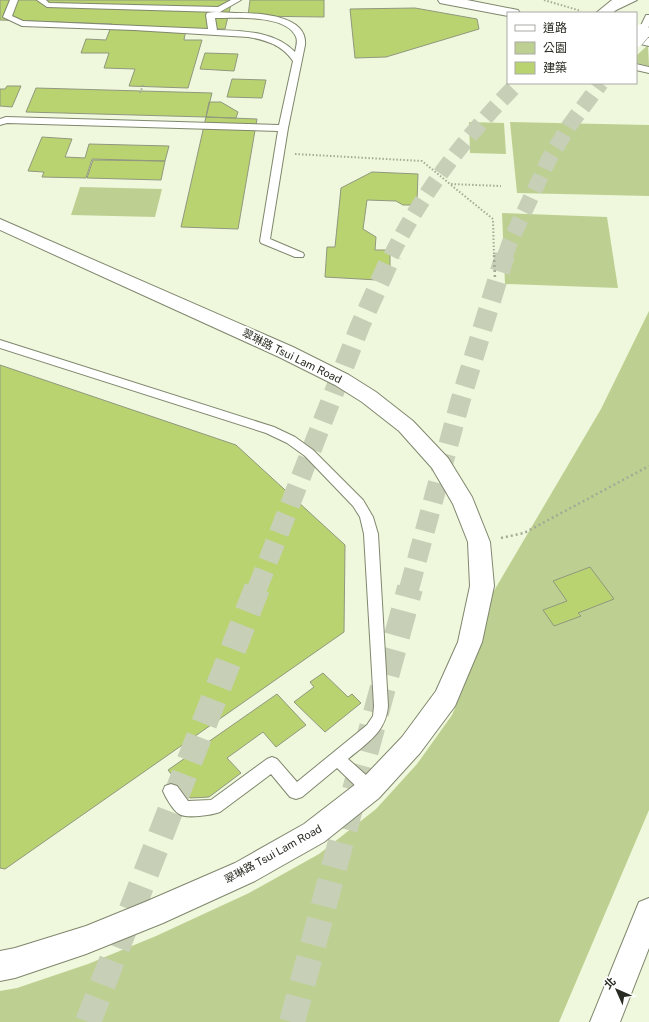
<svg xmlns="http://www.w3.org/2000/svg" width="649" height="1022" viewBox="0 0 649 1022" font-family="'Public Sans','Noto Sans TC',sans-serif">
  <rect width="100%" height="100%" fill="#eff8dc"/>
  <path fill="#bed091" d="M648,45L649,66L636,63V56Z
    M469,122L504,123L506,154L470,153Z
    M510,122L649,125V196L517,193Z
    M80,187L162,189L155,217L71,215Z
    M502,213L607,217L618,288L505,284Z
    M649,311V810L559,1022H0V991L17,988L88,964L156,936L249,893L319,854L376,809L417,764L452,715L476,658L488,601L601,409Z"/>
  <path fill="#bad371" stroke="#90987e" d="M0,0H232L225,29H186L184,40H202L188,88L129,86L135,69L104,68L109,53H81L86,39L106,40L112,24L0,20Z
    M250,0H324V17L248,16Z
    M415,8L477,19L479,29L386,57L355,58L350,9Z
    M205,53L238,54L234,71L200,69Z
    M232,79L266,80L262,98L227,97Z
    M7,86H21L12,107L0,106V89H5Z
    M36,88L212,93L206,117L26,112Z
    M209,102H221L238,112L236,118L206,117Z
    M206,117L257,119L238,229L181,227Z
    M42,137L72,139L65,157L85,158L89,144L169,146L165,161L92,159L86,178L42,177L44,172L28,171Z
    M93,160L165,161L161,180L87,178Z
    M372,172L418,174L417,201L410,205H403L396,201L367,200L363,229L376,237L375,250H390V272L378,271L377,280L325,277L327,247H335L341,188Z
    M0,365L236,445L345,545L344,632L5,869L0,868Z
    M590,567L614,599L578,613L581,616L554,626L543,610L567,601L553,581Z
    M323,673L348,697L352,694L361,703L325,732L294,702L314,687L310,682Z
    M277,694L306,725L276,747L263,732L227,758L241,773L209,797L190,798L168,770Z"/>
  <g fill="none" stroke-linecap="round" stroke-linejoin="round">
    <path stroke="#c7cfb7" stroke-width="16" stroke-dasharray="16 8" stroke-linecap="butt" d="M391,256C423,191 467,135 518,83
      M505,256L510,242L549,159L569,126L601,83"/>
    <path stroke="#c7cfb7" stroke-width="20" stroke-dasharray="20 10" stroke-linecap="butt" d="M257,589L360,326L392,255
      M409,589L460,402L505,255"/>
    <path stroke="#c7cfb7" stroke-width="26" stroke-dasharray="26 14" stroke-linecap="butt" d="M88,1022L257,588
      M292,1022L410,588"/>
    <defs>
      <path id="lane" d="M10,0H18L12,16L23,21L208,29L206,15L207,13C216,11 226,13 235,13C256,13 308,14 305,45L288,128L270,239L303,253L304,255L303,257H295L261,243L260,241L278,131L7,123L0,125V119L6,117L279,125L293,61C282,45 266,40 248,37L134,30L22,26L3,17ZM215,18C234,18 287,14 296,37C298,41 296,47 295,52C275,31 244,31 217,30Z
        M37,0H46L49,3L218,7L231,0H241L220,12L47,7Z
        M626,0H637L610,13H604L603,11Z
        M646,15H649V26L645,34H639L638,32Z
        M636,64L649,67V73L636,70Z
        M0,340L274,427L295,437L313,450L363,500L373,517L378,534L388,706C386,732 367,743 348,759L376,784L378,789L376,794L370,796L364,794L337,768L302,797L296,799L290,797L271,774L220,812C212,815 186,819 179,814C173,810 166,798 163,791L165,786L171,784L177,786L188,801L211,800L267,759L272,757L277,759L297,782L367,725L373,716L374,706L364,534L360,517L353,506L305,456L287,443L266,433L0,348Z"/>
      <path id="secondary" d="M0,219L293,347L349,375L376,392L413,421L448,458L472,497L490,542L494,586L482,642L455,706L420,753L379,798L324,842L255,881L163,923L86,954L15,978L0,981V951L15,948L86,926L145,902L235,863L304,824L361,780L402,737L436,691L458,642L470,586L468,542L453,504L432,468L399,431L362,402L335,385L279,357L0,230Z"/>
      <path id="primary" d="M438,0H467L513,9L518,10L520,13H508V16L445,4L440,3Z
        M636,35L649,38V46L636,43Z
        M649,898V948L620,1022H590L639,902Z"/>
      <path id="highway" d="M612,0H628L612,13H596Z"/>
    </defs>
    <use href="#lane" stroke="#7f876d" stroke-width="2"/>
    <use href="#secondary" stroke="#7f876d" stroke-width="2"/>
    <use href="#primary" stroke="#7f876d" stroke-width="2"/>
    <use href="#highway" stroke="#7f876d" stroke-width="2"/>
    <path stroke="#a3aa95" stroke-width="2" stroke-dasharray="1.5 2" stroke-linecap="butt" d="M544,0L581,11
      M140,93L144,83
      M295,154L422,161L450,184L501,186
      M451,185L493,219L494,256"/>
    <path stroke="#a3aa95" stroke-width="2.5" stroke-dasharray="2 3" stroke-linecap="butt" d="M494,255L495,279
      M501,538L524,533L649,466"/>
    <use href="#lane" fill="#fff" fill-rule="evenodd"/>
    <use href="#secondary" fill="#fff" fill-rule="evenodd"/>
    <use href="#primary" fill="#fff" fill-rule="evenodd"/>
    <use href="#highway" fill="#fff" fill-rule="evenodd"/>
    <defs>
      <path id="highway-bridge" d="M636,39L642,32"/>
    </defs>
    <use href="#highway-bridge" stroke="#7f876d" stroke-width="17" stroke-linecap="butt"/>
    <use href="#highway-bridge" stroke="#fff" stroke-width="16"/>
  </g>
  <g text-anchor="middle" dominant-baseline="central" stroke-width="4" stroke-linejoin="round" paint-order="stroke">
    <g font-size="11" fill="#282b21" stroke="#fff">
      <text transform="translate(292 356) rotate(26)">翠琳路 Tsui Lam Road</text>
      <text transform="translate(273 854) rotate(-29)">翠琳路 Tsui Lam Road</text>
    </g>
  </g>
  <rect x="507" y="12" width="130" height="72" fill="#ffffff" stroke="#a9aaa6"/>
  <rect x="515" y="25" width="20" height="6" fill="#ffffff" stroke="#a9aaa6"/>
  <text x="543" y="32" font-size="12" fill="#282b21">道路</text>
  <rect x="515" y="42" width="20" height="12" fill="#bed091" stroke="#a9aaa6"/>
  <text x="543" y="52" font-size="12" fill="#282b21">公園</text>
  <rect x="515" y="62" width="20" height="12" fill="#bad371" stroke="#a9aaa6"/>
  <text x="543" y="72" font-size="12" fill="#282b21">建築</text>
  <g transform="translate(617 990) rotate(315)" stroke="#ffffff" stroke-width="3" paint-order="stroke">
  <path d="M0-3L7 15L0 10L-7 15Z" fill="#282b21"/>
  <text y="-6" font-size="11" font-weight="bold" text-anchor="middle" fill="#282b21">北</text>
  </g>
</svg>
